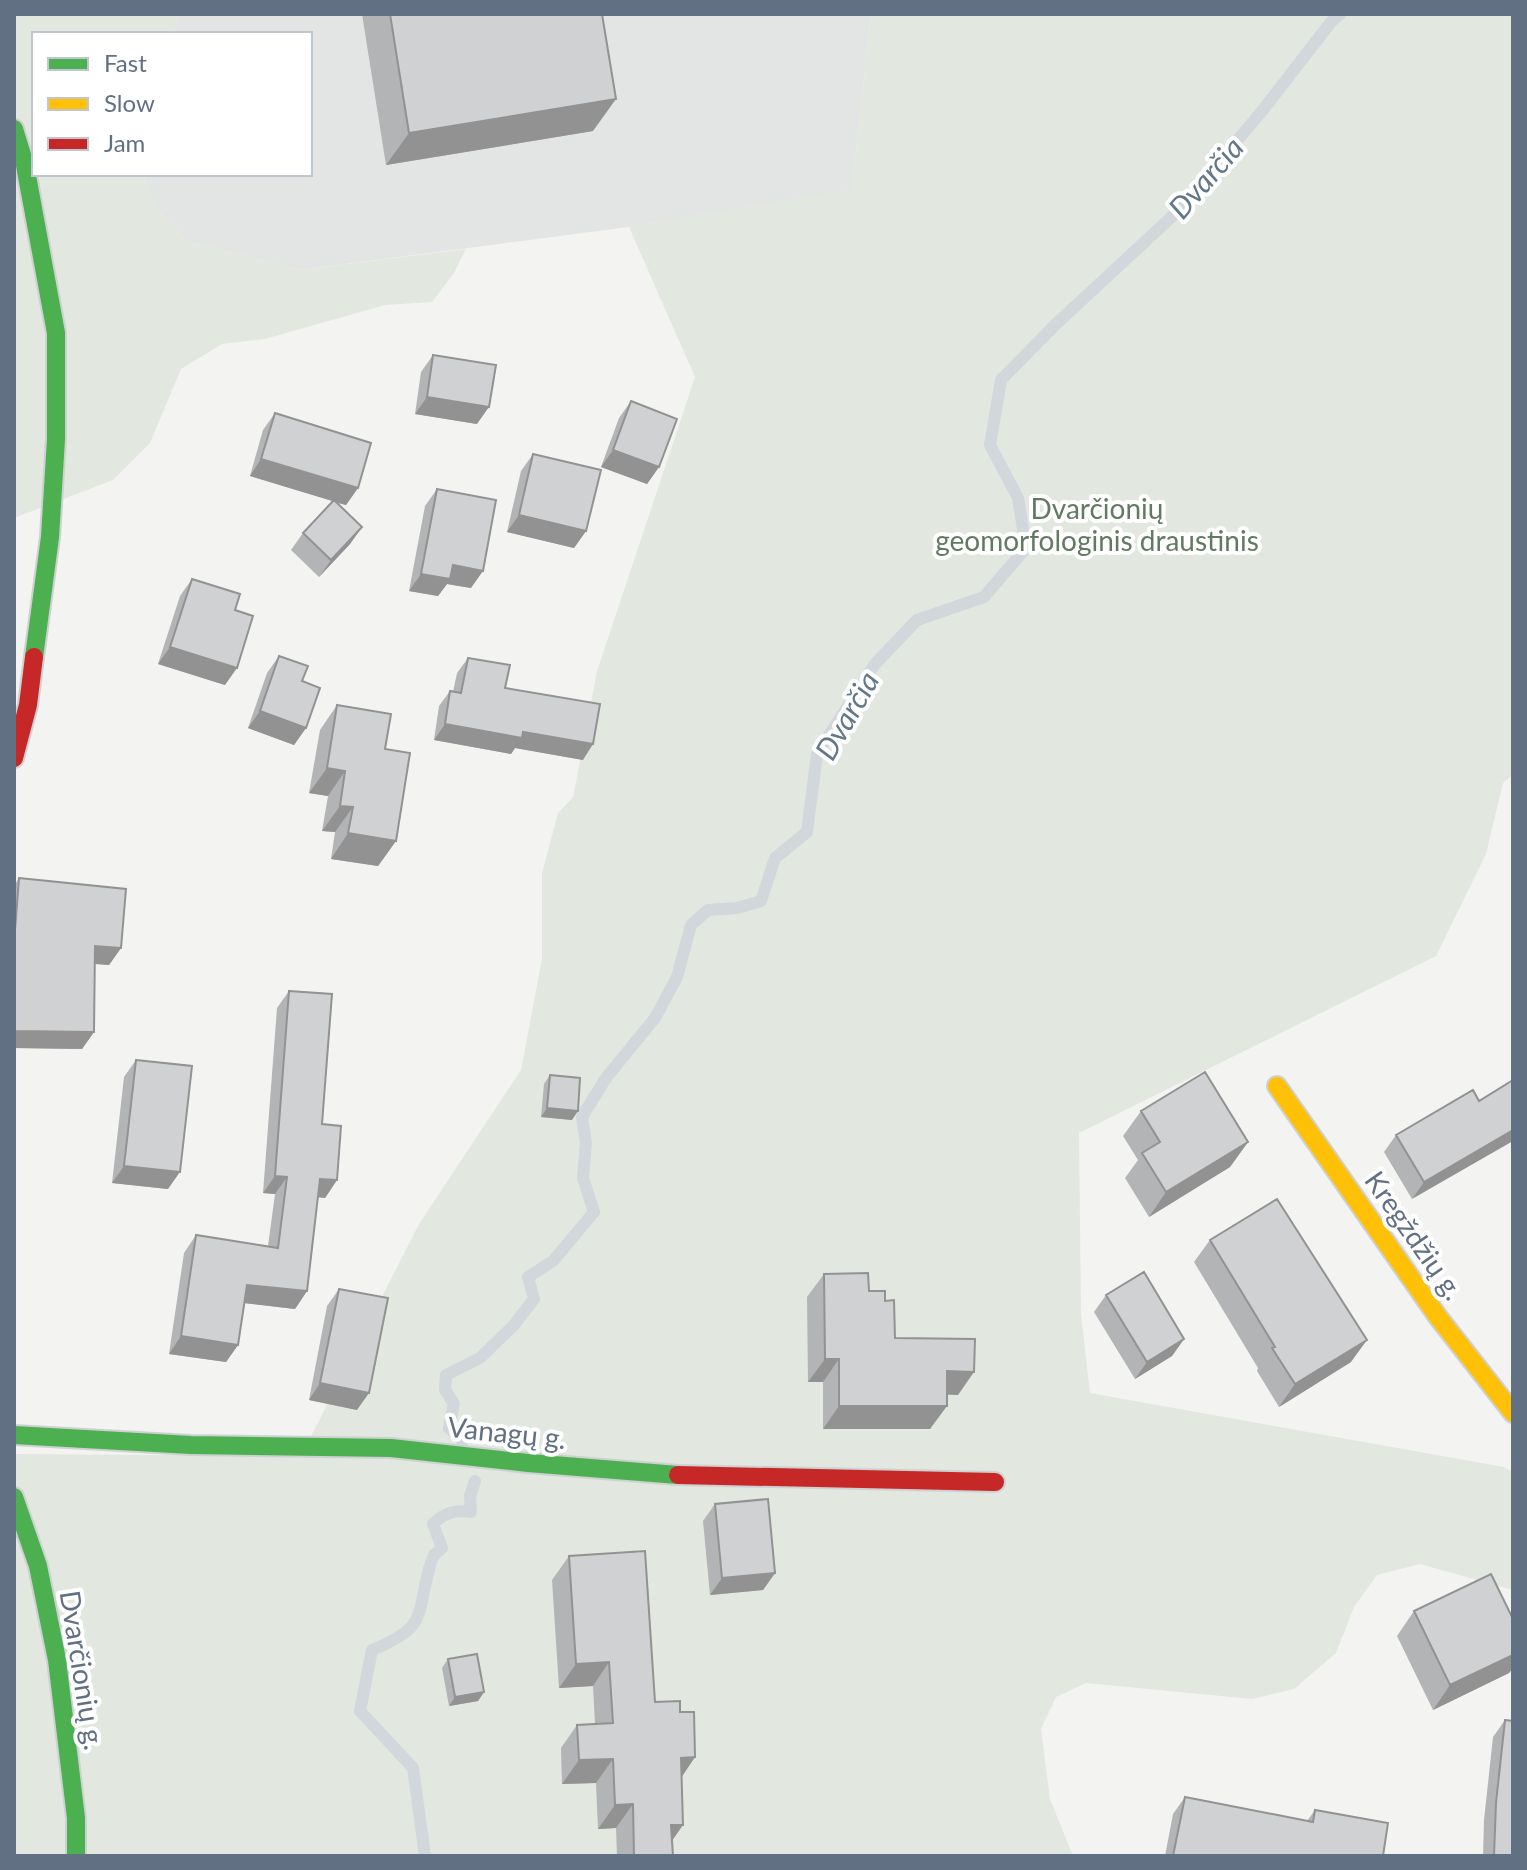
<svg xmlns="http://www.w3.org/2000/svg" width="1527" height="1870" viewBox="0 0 1527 1870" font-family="Lato,sans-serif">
  <rect width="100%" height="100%" fill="#f3f4f2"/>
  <path fill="#e3e5e4" d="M178,14H871L852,190L629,227L300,270L186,241L155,207L143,174H310V34H172Z"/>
  <path fill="#e2e7e0" d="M14,14H178L172,34H34V174H143L155,207L186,241L300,270L466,249L454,273L432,302L385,305L265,339L222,344L181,369L150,443L113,480L14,518Z
    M871,14H1513V775L1503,783L1486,854L1436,956L1079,1133L1081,1314L1090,1393L1504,1467L1513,1473V1590L1420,1564L1377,1575L1354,1607L1336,1653L1294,1689L1252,1699L1086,1683L1056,1697L1041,1729L1050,1799L1073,1856H14V1454L301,1456L419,1224L521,1070L542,959V873L558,813L573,797L597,671L695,377L629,227L852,189Z"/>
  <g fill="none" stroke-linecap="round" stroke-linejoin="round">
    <path stroke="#d1d7db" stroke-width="12" d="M463,1441L449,1428L454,1404L445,1390L446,1375L480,1358L514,1325L534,1299L528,1277L553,1261L594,1212L583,1178L586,1143L582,1117L606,1078L655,1018L677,977L691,925L708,910L737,908L761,901L775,858L807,832L817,754L875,664L917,620L984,597L1026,548L1018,498L990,445L1001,380L1055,325L1178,211L1262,111L1331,22L1340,14
      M425,1856L413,1768L360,1711L372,1650C431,1626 415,1615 431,1562L434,1555L442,1548L433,1524C445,1512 455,1510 471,1512L470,1496L475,1481"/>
    <defs>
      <path id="fast" d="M14,129L25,165L56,333V439L50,537L34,657
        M14,1435L191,1445L391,1448L528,1463L678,1475
        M14,1497L38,1566L57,1660L76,1818V1856"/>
      <path id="slow" d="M1277,1086L1438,1317L1513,1413"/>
      <path id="jam" d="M14,758L28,705L34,657
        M678,1475L995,1482"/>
    </defs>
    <use href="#fast" stroke="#ced1d2" stroke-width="22"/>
    <use href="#slow" stroke="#ced1d2" stroke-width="22"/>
    <use href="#jam" stroke="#ced1d2" stroke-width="22"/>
    <use href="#fast" stroke="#4caf50" stroke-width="18"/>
    <use href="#slow" stroke="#ffc107" stroke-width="18"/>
    <use href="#jam" stroke="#c62828" stroke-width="18"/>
  </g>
  <path fill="#b3b4b5" d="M362,14H602L593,131L386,165Z
    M433,355L477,424L415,414L421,372Z
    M631,401L659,467L647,484L601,467L619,418Z
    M275,413L358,488L346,505L336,503L362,527L350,544L319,577L291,550L303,533L332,501L250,476L263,430Z
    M533,454L586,531L574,548L507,532L521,471Z
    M437,489L471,588L447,584L438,596L409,591L425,506Z
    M192,579L235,610L225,685L158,664L180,596Z
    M279,656L302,681L306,728L294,745L248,728L267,673Z
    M468,658L505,688L583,760L515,748L511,754L434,740L439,706L450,691L453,692L457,673Z
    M337,705L385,749L396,841L378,866L331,859L335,832L322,831L328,796L309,793L320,730Z
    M19,878L121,948L109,965L95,964L94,1032L82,1049L14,1048V886Z
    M289,991L337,1180L325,1198L318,1197L307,1291L295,1309L245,1303L238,1345L226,1362L169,1354L184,1253L196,1235L268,1246L275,1194L263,1193L277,1008Z
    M136,1060L168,1189L112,1183L124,1077Z
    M550,1075L572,1120L541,1117L544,1084Z
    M1513,1080L1412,1199L1384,1152L1396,1135L1479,1101Z
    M1141,1111L1248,1142L1230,1167L1149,1217L1125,1178L1138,1160L1123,1136Z
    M1210,1240L1351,1362L1279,1407L1257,1371L1258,1368L1194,1262Z
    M824,1274L869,1291L885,1301L895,1338L958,1395L947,1394L930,1429H823V1382H808L807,1297Z
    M339,1289L357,1410L309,1400L327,1306Z
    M1106,1295L1184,1339L1172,1356L1135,1379L1094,1312Z
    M715,1504L775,1573L763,1590L710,1595L703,1521Z
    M569,1556L655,1702L680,1712L695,1757L681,1777L672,1841L673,1856H617L616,1828L598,1829L596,1783L562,1784L561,1748L577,1725L595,1724L593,1686L559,1688L552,1580Z
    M1414,1611L1513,1619V1668L1509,1673L1433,1710L1397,1636Z
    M448,1659L484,1692L478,1701L449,1706L442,1668Z
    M1505,1720L1513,1856H1483L1484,1820L1493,1737Z
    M1185,1797L1307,1821L1315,1810L1383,1856H1165L1173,1814Z"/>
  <path fill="#929293" d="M616,99L593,131L386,165L409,133Z
    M427,397L489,407L477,424L415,414Z
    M613,450L659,467L647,484L601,467Z
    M261,459L358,488L346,505L250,476Z
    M519,515L586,531L574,548L507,532Z
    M362,527L350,544L319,577L331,560Z
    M453,565L483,571L471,588L447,584L438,596L409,591L421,574Z
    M170,647L237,668L225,685L158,664Z
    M260,711L306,728L294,745L248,728Z
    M445,724L523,732L593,744L583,760L515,748L511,754L434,740Z
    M327,768L345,771L328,796L309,793Z
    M340,806L353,807L335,832L322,831Z
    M348,833L396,841L378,866L331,859Z
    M95,946L121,948L109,965L84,963Z
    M14,1031L94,1032L82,1049L14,1048Z
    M547,1108L578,1111L572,1120L541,1117Z
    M1513,1130V1141L1412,1199L1424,1182Z
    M1248,1142L1230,1167L1149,1217L1166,1192Z
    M124,1166L180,1172L168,1189L112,1183Z
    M275,1176L287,1177L275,1194L263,1193Z
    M320,1179L337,1180L325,1198L308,1196Z
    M247,1285L307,1291L295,1309L235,1302Z
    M181,1336L238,1345L226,1362L169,1354Z
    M1184,1339L1172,1356L1135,1379L1147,1362Z
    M1367,1340L1351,1362L1279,1407L1295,1384Z
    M825,1359H839L823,1382H808Z
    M947,1371L974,1372L958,1395L931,1394Z
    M320,1383L369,1393L357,1410L309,1400Z
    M839,1406H947L930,1429H823Z
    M775,1573L763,1590L710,1595L722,1578Z
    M1513,1655V1668L1509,1673L1433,1710L1450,1685Z
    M609,1662L593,1686L559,1688L576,1664Z
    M484,1692L478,1701L449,1706L455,1697Z
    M695,1757L679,1781L681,1758Z
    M613,1759L596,1783L562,1784L579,1760Z
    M633,1804L616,1828L598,1829L615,1805Z
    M671,1825H683L667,1848Z"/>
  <path fill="#d0d1d2" stroke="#929293" stroke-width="2" d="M390,14H602L616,99L409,133Z
    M433,355L496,365L489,407L427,397Z
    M631,401L677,419L659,467L613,450Z
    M275,413L371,443L358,488L261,459Z
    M533,454L601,470L586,531L519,515Z
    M437,489L496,500L483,571L453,565L450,579L421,574Z
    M334,500L362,527L331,560L303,533Z
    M192,579L240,594L235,610L253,616L237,668L170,647Z
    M279,656L308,666L302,681L320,688L306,728L260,711Z
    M468,658L510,665L505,688L600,704L593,744L523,732L522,738L445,724L450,691L461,693Z
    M337,705L391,714L385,749L410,753L396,841L348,833L353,807L340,806L345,771L327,768Z
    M19,878L126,889L121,948L95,946L94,1032L14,1031V943Z
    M289,991L332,994L322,1124L341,1126L337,1180L320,1179L307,1291L247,1285L238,1345L181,1336L196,1235L278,1248L287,1177L275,1176Z
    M136,1060L192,1066L180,1172L124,1166Z
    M1205,1072L1248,1142L1166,1192L1142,1153L1160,1142L1141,1111Z
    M550,1075L580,1078L578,1111L547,1108Z
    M1513,1080V1130L1424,1182L1396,1135L1473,1090L1479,1101Z
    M1277,1199L1367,1340L1295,1384L1272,1348L1275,1347L1210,1240Z
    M1144,1272L1184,1339L1147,1362L1106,1295Z
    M868,1273L869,1291H885V1301L894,1300L895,1338L975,1339L974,1372L947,1371V1406H839V1359H825L824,1274Z
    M339,1289L388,1298L369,1393L320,1383Z
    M768,1499L775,1573L722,1578L715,1504Z
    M645,1551L655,1702L680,1701V1712H694L695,1757L681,1758L683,1825H671L673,1856H634L633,1804L615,1805L613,1759L579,1760L577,1725L613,1723L609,1662L576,1664L569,1556Z
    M1491,1574L1513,1619V1655L1450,1685L1414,1611Z
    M477,1654L484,1692L455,1697L448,1659Z
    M1505,1720L1513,1721V1856H1494L1496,1803Z
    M1185,1797L1313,1822L1315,1810L1388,1823L1383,1856H1173Z"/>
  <g text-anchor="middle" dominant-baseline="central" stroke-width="8" stroke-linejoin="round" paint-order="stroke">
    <g font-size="28" fill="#627a61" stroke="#fff">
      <text x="1097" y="508">Dvarčionių<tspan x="1097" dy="32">geomorfologinis draustinis</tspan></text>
    </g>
    <g font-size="28" fill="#627084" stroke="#fff">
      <text transform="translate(1415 1235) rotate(55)">Kregždžių g.</text>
      <text transform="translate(507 1432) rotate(6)">Vanagų g.</text>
      <text transform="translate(83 1670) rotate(81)">Dvarčionių g.</text>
    </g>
    <g font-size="30" font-style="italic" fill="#627888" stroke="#fff">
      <text transform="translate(1205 177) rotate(-49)">Dvarčia</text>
      <text transform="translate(846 715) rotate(-60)">Dvarčia</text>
    </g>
  </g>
  <rect width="1527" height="1870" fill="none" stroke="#627084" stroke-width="32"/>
  <rect x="32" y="32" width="280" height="144" fill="#ffffff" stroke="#c0c6ce" stroke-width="2"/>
  <rect x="48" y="58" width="40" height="12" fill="#4caf50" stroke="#c0c6ce" stroke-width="2"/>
  <text x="104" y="72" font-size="24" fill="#627084">Fast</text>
  <rect x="48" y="98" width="40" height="12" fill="#ffc107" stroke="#c0c6ce" stroke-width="2"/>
  <text x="104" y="112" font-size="24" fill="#627084">Slow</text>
  <rect x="48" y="138" width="40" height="12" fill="#c62828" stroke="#c0c6ce" stroke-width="2"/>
  <text x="104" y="152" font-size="24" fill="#627084">Jam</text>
</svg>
